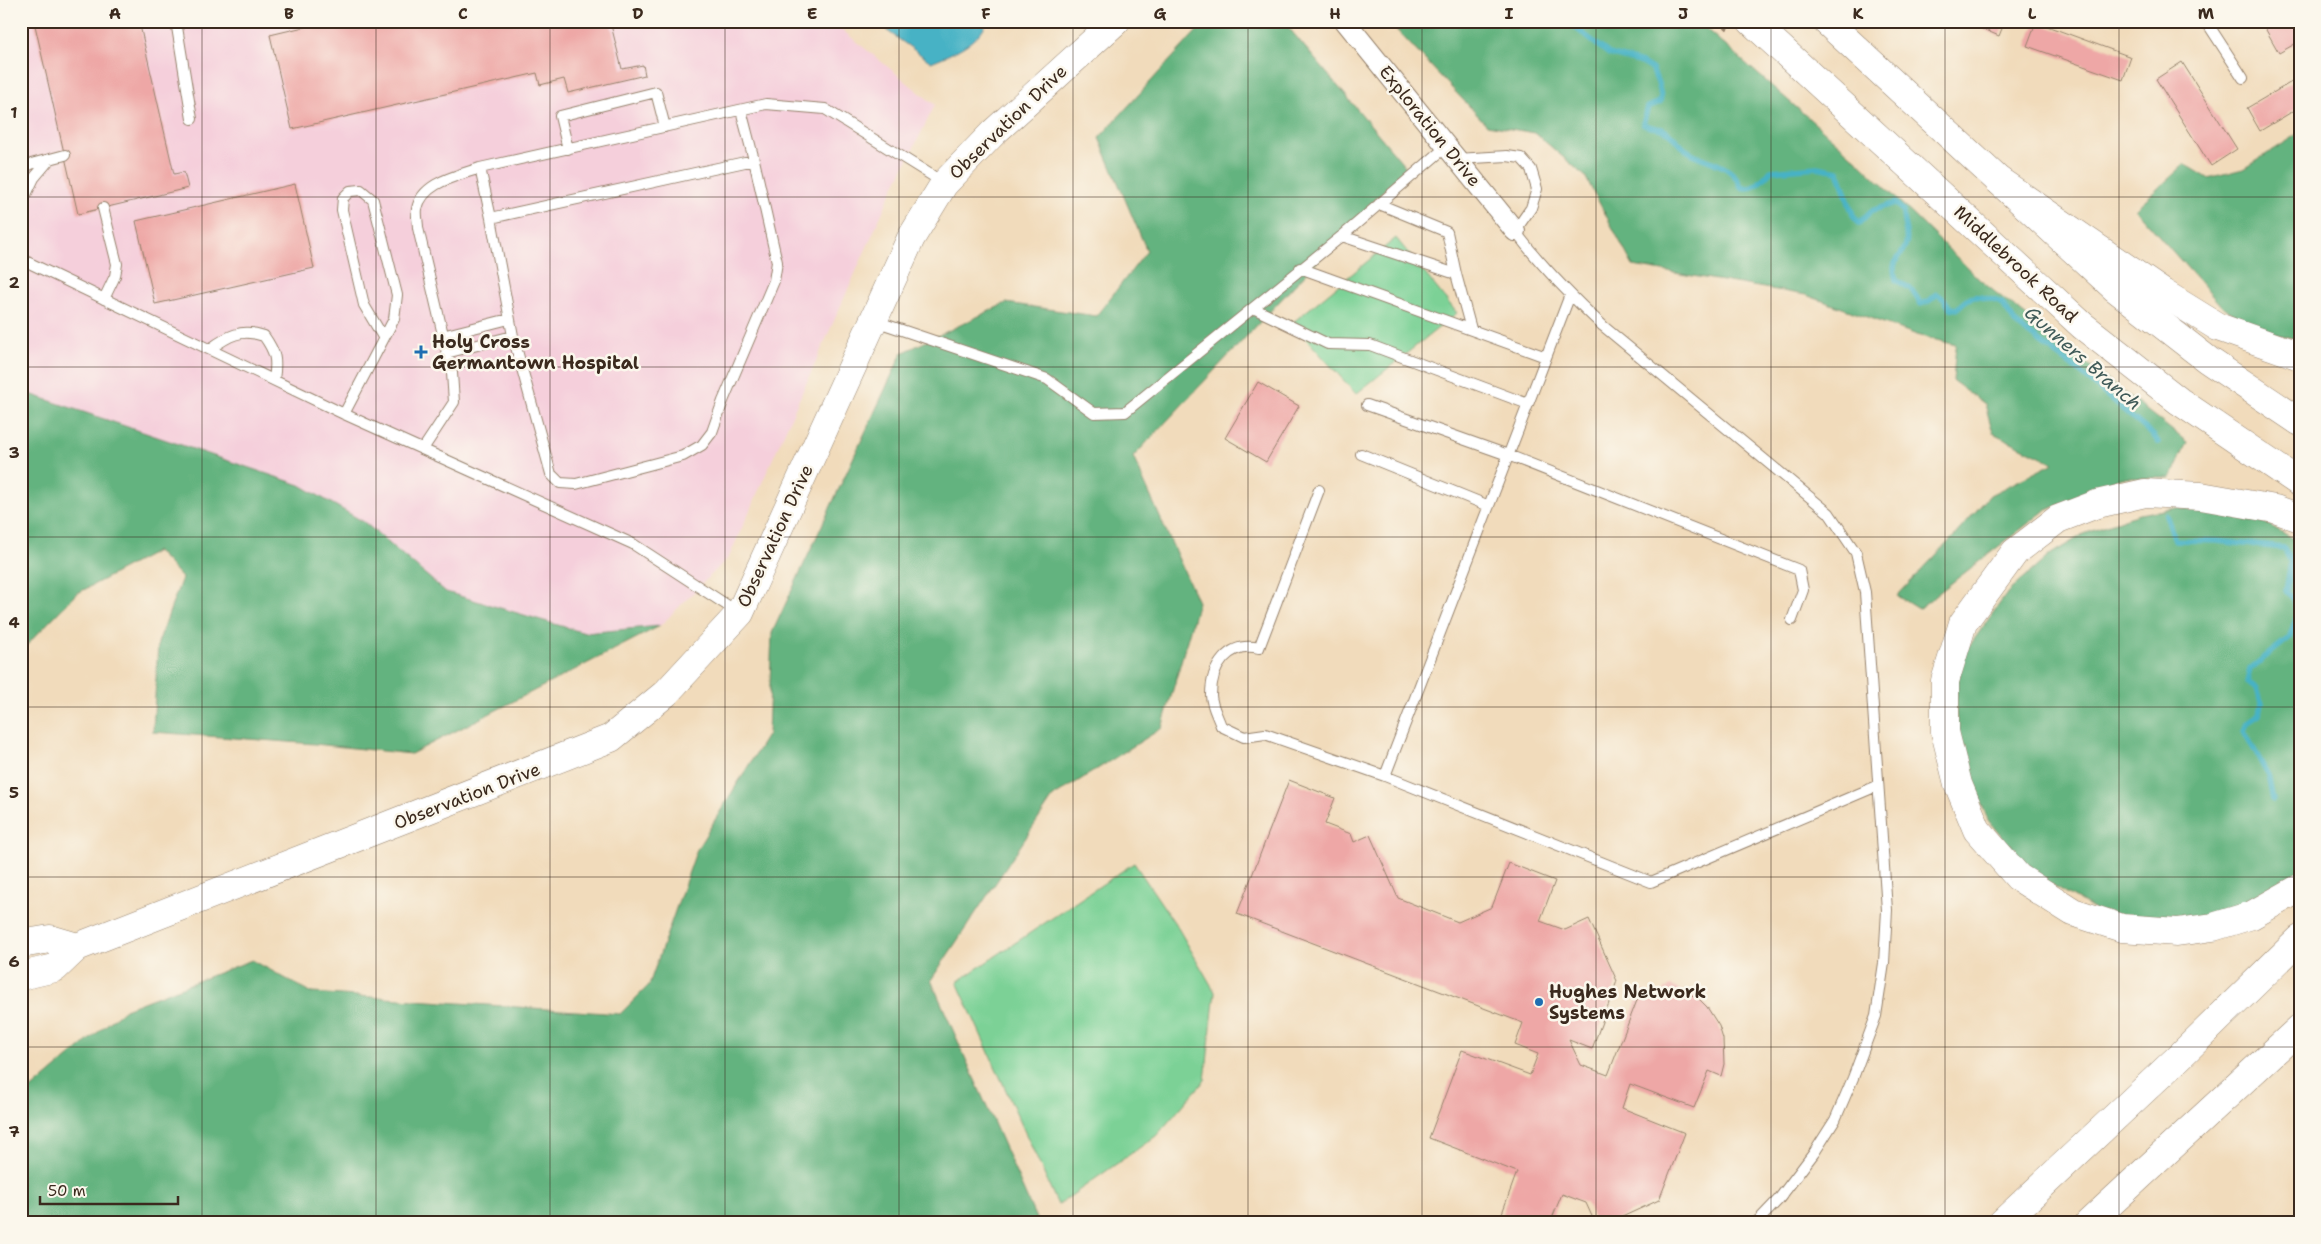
<svg xmlns="http://www.w3.org/2000/svg" width="2321" height="1244" viewBox="0 0 2321 1244" font-family="'Shantell Sans',sans-serif">
  <rect width="100%" height="100%" fill="#fbf7ec"/>
  <filter id="ink" filterUnits="userSpaceOnUse"><feTurbulence type="fractalNoise" baseFrequency=".02" numOctaves="2"/><feDisplacementMap in="SourceGraphic" scale="10" xChannelSelector="R" yChannelSelector="G"/><feConvolveMatrix kernelMatrix="1 2 1 2 8 2 1 2 1" color-interpolation-filters="sRGB"/></filter>
  <filter id="wash" filterUnits="userSpaceOnUse"><feTurbulence type="fractalNoise" baseFrequency=".0096" numOctaves="4" result="noise"/><feDisplacementMap in="SourceGraphic" scale="20" xChannelSelector="R" yChannelSelector="G"/><feGaussianBlur stdDeviation="1.12" result="paint"/><feColorMatrix in="noise" values="0 0 0 0 0 0 0 0 0 0 0 0 0 0 0 0 0 1.4 0 .05"/><feComposite in="paint" operator="in"/></filter>
  <g filter="url(#wash)">
    <rect width="100%" height="100%" fill="#f1dbbb"/>
    <path fill="#f5cfdb" d="M21,21H831L935,105L890,195L729,557L660,626L585,633L446,592L364,522L300,485L21,391Z"/>
    <path fill="#7bd196" stroke="#5b7e5a" d="M1396,238L1457,313L1356,394L1292,323Z
      M1134,863L1178,928L1215,992L1205,1080L1156,1136L1058,1205L957,982Z"/>
    <path fill="#64b37f" stroke="#506e4e" d="M1206,21H1283L1406,167L1133,457L1198,602L1162,728L1053,797L931,980L1038,1223H21V1098L125,1009L252,960L312,993L620,1014L649,985L697,849L768,734L772,633L902,353L1006,303L1096,316L1147,251L1099,138Z
      M1388,21H1697L1858,161L1981,281L2187,442L2171,478H2119L2043,512L1918,609L1897,596L1955,535L1990,495L2054,463L1993,433L1985,404L1953,381L1956,345L1917,335L1806,295L1633,266L1585,176L1535,133L1487,125Z
      M2300,133V340L2272,333L2223,308L2135,209L2185,164L2208,178L2243,169Z
      M21,391L300,485L364,522L446,592L585,633L660,626L411,754L315,744L153,732L158,643L182,578L157,551L76,594L21,651Z
      M2177,508L2267,524L2300,542V875L2240,910L2184,922L2144,920L2096,911L2029,871L1988,820L1960,750L1956,713L1957,684L1965,652L2008,592L2051,554L2089,531L2139,514Z"/>
    <path fill="#47b2c5" stroke="#416e72" d="M879,21H987C979,43 951,54 931,62L886,30Z"/>
    <g fill="none" stroke-linecap="round" stroke-linejoin="round">
      <path stroke="#47b2c5" stroke-width="5.5" d="M1567,21L1609,54L1642,63L1652,69L1658,83L1661,96L1660,102L1648,107L1643,124C1650,128 1655,127 1662,129C1673,133 1677,142 1685,149C1705,164 1731,161 1741,187C1755,192 1761,179 1771,171L1817,167L1838,171L1853,215L1859,223L1871,211L1895,203L1903,211C1902,223 1910,236 1905,247C1899,262 1890,259 1896,280L1911,289L1921,304L1929,301L1937,294L1944,299L1950,308L1957,309C1973,290 1982,297 2002,303L2016,324L2071,365L2154,436L2158,442
        M2166,515L2175,540L2216,541L2284,548L2291,562L2286,591L2294,599L2298,614L2289,638L2250,669L2247,682L2257,688L2261,703L2259,715L2247,723L2244,731L2268,775L2273,800"/>
    </g>
    <g id="blocks">
      <path fill="#eea7a6" d="M34,21H139L174,174L184,172L188,188L78,214Z
        M329,21H610L622,69L643,65L645,75L568,93L564,79L540,85L537,73L292,129L270,35Z
        M1964,21H2005L1999,36Z
        M2261,21H2294L2300,30V41L2279,53Z
        M2036,22L2131,57L2123,80L2027,46Z
        M2182,62L2237,149L2211,166L2156,79Z
        M2300,77V107L2260,131L2247,108Z
        M295,184L314,268L155,304L136,221Z
        M1258,382L1299,406L1266,462L1225,438Z
        M1289,780L1335,798L1325,824L1351,834L1354,842L1370,835L1398,898L1458,922L1492,907L1509,863L1555,881L1540,921L1565,930L1589,919L1617,981L1592,1049L1569,1040L1581,1065L1608,1075L1641,990L1662,998L1665,989L1671,986L1698,998L1707,1007L1719,1026L1723,1039L1724,1064L1721,1076L1709,1071L1694,1108L1630,1084L1622,1108L1685,1133L1659,1200L1609,1223H1595L1586,1203L1562,1194L1550,1223H1519L1501,1216L1517,1172L1429,1138L1462,1050L1530,1075L1538,1054L1515,1045L1523,1023L1237,914Z"/>
    </g>
  </g>
  <g filter="url(#ink)">
    <use href="#blocks" fill-opacity="0" stroke="#96826c" stroke-width="1"/>
    <g fill="none" stroke-linecap="round" stroke-linejoin="round">
      <defs>
        <path id="lane" d="M176,21L192,119
          M2206,21L2243,78
          M741,110L754,160
          M1446,147L1342,236L1253,308L1328,344L1370,345L1528,404
          M568,149L560,116L656,92L665,127
          M1457,159L1507,156L1521,158L1531,169L1537,189L1531,208L1515,231C1541,266 1571,296 1603,326L1829,513L1856,553L1865,592L1887,910L1884,963L1876,1016L1853,1078L1835,1120L1814,1153L1779,1199L1756,1223
          M754,160L777,262L774,281L723,401L712,432L702,445L683,456L576,484L560,483L551,474L513,336L491,218Z
          M480,168L491,218
          M21,169L31,164L65,155
          M1379,204L1447,232L1456,274
          M21,205L34,178L50,159
          M103,208L117,264L115,276L104,299
          M1342,236L1456,274L1471,329
          M21,259L344,414L633,544L739,613
          M1300,268L1546,357
          M875,321L1047,379L1094,413L1125,412L1253,308
          M442,336L509,319
          M210,349C228,336 241,328 264,336C276,353 277,360 274,380
          M446,353L513,336
          M1367,405L1508,455L1799,570L1803,590L1792,620
          M344,414L394,319L397,295L373,200L361,190L350,191L343,198L342,210L364,305L383,337
          M423,449L454,402L452,373L418,228C418,222 416,215 417,209C422,182 458,176 480,168L766,104L825,109L944,183
          M1361,454L1489,506
          M1319,490L1259,648C1228,641 1211,667 1211,695C1211,705 1218,717 1221,726L1244,737L1265,734L1385,776L1651,882L1877,786
          M1385,776L1570,295"/>
        <path id="street" d="M1345,21L1515,231"/>
        <path id="secondary" d="M21,944L50,939L77,947
          M21,976L55,968L77,947L611,738L666,693L740,613L911,238L944,184L993,133L1116,21"/>
        <path id="primary" d="M1751,21L2083,326L2179,401L2300,483
          M1826,21L2115,288L2208,360L2300,422"/>
        <path id="highway" d="M1998,180L2163,293L2218,327L2300,356
          M2300,518L2275,509L2201,496L2145,493L2097,504L2058,519L2015,552L1963,623L1945,681V732L1958,784L1977,830L2018,877L2073,912L2122,928L2177,932L2213,927L2252,915L2300,888
          M2002,1223L2177,1059L2300,939
          M2089,1223L2300,1028"/>
      </defs>
      <use href="#lane" stroke="#96826c" stroke-width="12"/>
      <use href="#street" stroke="#96826c" stroke-width="22"/>
      <use href="#secondary" stroke="#96826c" stroke-width="29"/>
      <use href="#primary" stroke="#96826c" stroke-width="29"/>
      <use href="#highway" stroke="#96826c" stroke-width="29"/>
      <path stroke="#96826c" stroke-width="3" stroke-dasharray="4 4" stroke-linecap="butt" d="M1719,21L1730,31"/>
      <use href="#lane" stroke="#fff" stroke-width="10"/>
      <use href="#street" stroke="#fff" stroke-width="20"/>
      <use href="#secondary" stroke="#fff" stroke-width="28"/>
      <use href="#primary" stroke="#fff" stroke-width="28"/>
      <use href="#highway" stroke="#fff" stroke-width="28"/>
    </g>
  </g>
  <path fill="none" stroke="#3b2a1e" stroke-width="1" stroke-opacity="0.55" d="M202,21V1223M376,21V1223M550,21V1223M725,21V1223M899,21V1223M1073,21V1223M1248,21V1223M1422,21V1223M1596,21V1223M1771,21V1223M1945,21V1223M2119,21V1223M21,197H2300M21,367H2300M21,537H2300M21,707H2300M21,877H2300M21,1047H2300"/>
  <g fill="#1f6fb2" stroke="#fbf7ec" stroke-width="2">
    <path d="M418.5 344.5h5v5h5v5h-5v5h-5v-5h-5v-5h5z"/>
    <circle cx="1539" cy="1002" r="5"/>
  </g>
  <g text-anchor="middle" dominant-baseline="central" stroke-width="5" stroke-linejoin="round" paint-order="stroke">
    <g font-size="18" fill="#3b2a1e" stroke="#fbf7ec">
      <text transform="translate(1008 122) rotate(-44)">Observation Drive</text>
      <text transform="translate(1430 126) rotate(51)">Exploration Drive</text>
      <text transform="translate(2016 264) rotate(43)">Middlebrook Road</text>
      <text transform="translate(775 536) rotate(-65)">Observation Drive</text>
      <text transform="translate(467 796) rotate(-21)">Observation Drive</text>
    </g>
    <g font-size="18" font-weight="bold" fill="#3b2a1e" stroke="#fbf7ec" text-anchor="start">
      <text x="432" y="342">Holy Cross<tspan x="432" dy="21">Germantown Hospital</tspan></text>
      <text x="1549" y="992">Hughes Network<tspan x="1549" dy="21">Systems</tspan></text>
    </g>
    <g font-size="19" font-style="italic" fill="#3f5a58" stroke="#fbf7ec">
      <text transform="translate(2083 358) rotate(41)">Gunners Branch</text>
    </g>
  </g>
  <rect width="2321" height="1244" fill="none" stroke="#fbf7ec" stroke-width="55"/>
  <path d="M40 1196v8h138v-8" fill="none" stroke="#3b2a1e" stroke-width="2.5"/>
  <text x="48" y="1196" font-size="15" fill="#3b2a1e" stroke="#fbf7ec" stroke-width="4" paint-order="stroke">50 m</text>
  <rect x="28" y="28" width="2266" height="1188" fill="none" stroke="#3b2a1e" stroke-width="2"/>
  <g font-size="16" text-anchor="middle" font-weight="bold" fill="#3b2a1e">
    <text x="115" y="19">A</text>
    <text x="289" y="19">B</text>
    <text x="463" y="19">C</text>
    <text x="638" y="19">D</text>
    <text x="812" y="19">E</text>
    <text x="986" y="19">F</text>
    <text x="1160" y="19">G</text>
    <text x="1335" y="19">H</text>
    <text x="1509" y="19">I</text>
    <text x="1683" y="19">J</text>
    <text x="1858" y="19">K</text>
    <text x="2032" y="19">L</text>
    <text x="2206" y="19">M</text>
    <text x="14" y="118">1</text>
    <text x="14" y="288">2</text>
    <text x="14" y="458">3</text>
    <text x="14" y="628">4</text>
    <text x="14" y="798">5</text>
    <text x="14" y="967">6</text>
    <text x="14" y="1137">7</text>
  </g>
</svg>
